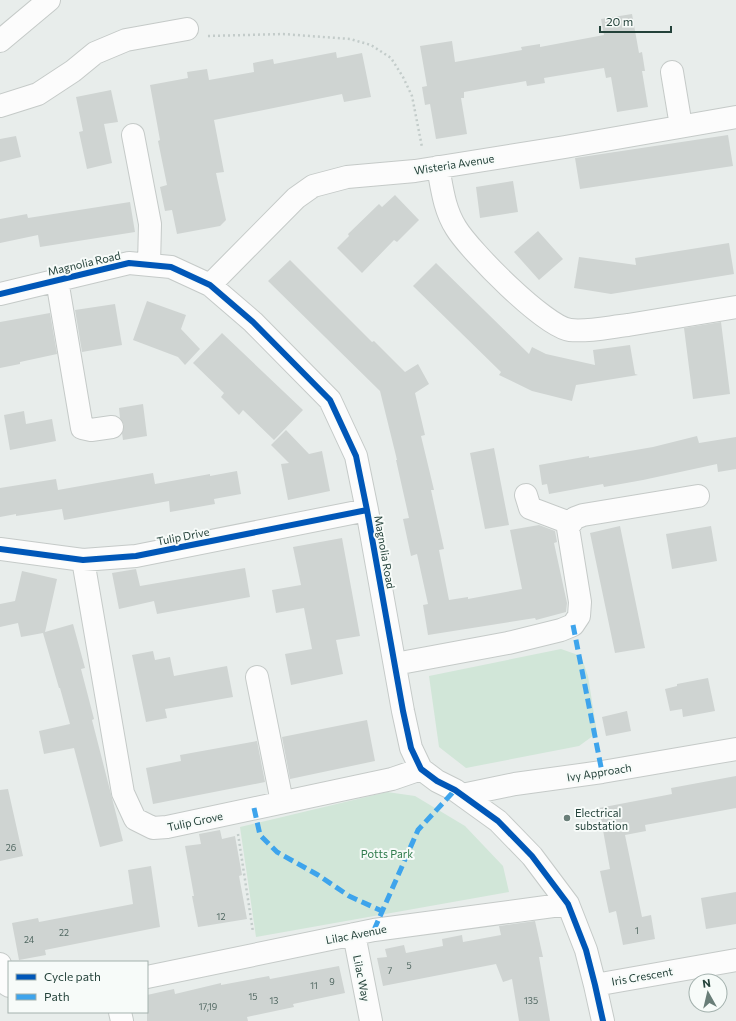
<svg xmlns="http://www.w3.org/2000/svg" width="736" height="1021" viewBox="0 0 736 1021" font-family="Commissioner,sans-serif">
  <rect width="100%" height="100%" fill="#e8edeb"/>
  <path fill="#d1e6d8" d="M561,649L581,656L588,676L597,733L579,746L466,768L439,747L429,676Z
    M387,792L415,796L465,826L503,866L509,892L256,937L240,827Z"/>
  <path fill="#cfd4d2" d="M632,14L639,53L642,52L645,71H642L648,107L617,112L611,77L606,78L604,68L544,78L545,83L527,86L526,81L464,92V98H461L467,134L436,139L430,104L425,105L422,87L427,86L420,46L452,41L455,62L522,50L521,47L540,44V47L604,35L601,19Z
    M336,52L337,58L362,53L371,97L344,102L342,94L214,120L224,172L216,173L226,220L220,226L177,234L172,210L165,211L160,187L167,185L158,141L160,140L150,85L188,78L187,72L207,69L209,80L254,72L253,63L273,59L274,64Z
    M111,90L118,122L104,124L112,163L87,169L79,132L83,131L76,97Z
    M728,135L733,166L580,189L575,158Z
    M16,136L21,157L0,162V139Z
    M513,181L518,212L480,218L476,187Z
    M395,195L419,220L397,242L394,240L362,273L337,248L349,236L348,234L379,204L382,207Z
    M130,202L135,232L40,247L38,235L0,243V219L27,214L28,218Z
    M538,231L563,259L539,280L514,252Z
    M729,243L734,274L611,294L574,288L579,257L636,265L635,258Z
    M290,260L372,342L374,341L405,372L418,364L429,384L415,393L425,435L421,436L434,490H431L444,549L439,550L449,600L468,597V599L522,589L510,530L539,525L555,531L557,542L554,543L567,603L566,612L536,620L535,618L428,635L423,605L428,604L417,554L411,556L403,519L409,518L396,460H397L380,391L268,281Z
    M436,263L529,354L532,347L546,354L595,365L593,350L630,345L635,374L638,375L576,385L572,401L532,391L499,375L501,372L413,286Z
    M147,301L186,315L181,329L200,349L185,365L178,357L133,340Z
    M115,304L122,345L82,352L75,310Z
    M50,313L57,354L20,362V364L0,368V322Z
    M721,322L730,394L693,399L684,328Z
    M222,333L303,410L274,440L243,410L239,415L221,397L224,393L193,363Z
    M143,404L147,436L123,440L122,433L124,425L120,418L119,408Z
    M24,411L26,424L52,419L56,441L10,450L4,415Z
    M286,430L309,454L322,451L330,491L288,500L281,464L289,463L271,445Z
    M697,436L699,443L736,437V469L718,472L717,464L643,480L604,487L603,484L549,494L547,484L542,485L539,465L589,456V458L653,447Z
    M494,448L509,525L485,529L470,453Z
    M237,471L241,494L214,499L215,504L170,512L169,501L64,520L62,509L16,516V514L0,517V488L56,479L58,490L153,473L155,484L210,474V476Z
    M620,526L645,648L615,653L590,533Z
    M711,526L717,561L672,569L666,534Z
    M342,538L360,636L336,640L343,674L291,685L285,654L312,649L304,608L276,613L272,590L301,585L293,547Z
    M245,568L250,597L157,614L154,601L119,609L112,573L136,569L140,586Z
    M22,571L57,579L45,632L73,624L85,668L81,669L94,719L92,720L123,841L100,847L74,748L44,754L39,731L70,724L60,688H59L43,633L21,637L18,623L0,627V604L15,601Z
    M153,651L155,660L170,657L174,676L227,666L233,697L165,709L167,718L146,722L132,655Z
    M708,678L715,711L683,717L682,709L670,711L665,689L677,686V684Z
    M627,711L631,731L606,736L602,717Z
    M367,720L375,761L290,779L282,737Z
    M257,741L265,782L153,804L146,768L181,761L180,755Z
    M736,776V808L645,825L646,831L625,835L642,917L651,915L655,939L623,945L616,911L609,913L600,871L610,869L599,808L672,794L671,788Z
    M8,789L23,856L0,861V790Z
    M220,830L222,839L235,836L242,875L239,876L247,919L198,927L192,896H194L185,846L201,844L199,834Z
    M151,866L160,927L45,950L46,955L19,960L12,923L38,918L39,922L133,904L128,870Z
    M736,892V924L706,929L701,898Z
    M535,921L543,957H539L550,1021H519L512,979L503,982L496,964L383,986L377,958L387,957L385,949L404,945L406,953L443,946L442,939L462,935L463,942L501,935L499,926Z
    M339,966L345,993L293,1004L294,1007L247,1017L248,1021H147V995L174,989L175,994L221,983V985L269,976L270,979Z"/>
  <g fill="none" stroke-linecap="round" stroke-linejoin="round">
    <defs>
      <path id="minor" d="M0,41L49,0
        M672,72L681,126
        M0,106L38,94L73,71L95,53L126,40L187,29
        M133,135L150,224L149,265
        M438,167C442,188 444,209 456,228C470,251 545,327 570,330C589,332 609,327 628,325C664,319 700,313 736,307
        M57,280L82,428L91,430L112,427
        M210,285L296,198L313,186L347,177L415,171L565,147L736,117
        M0,294L129,263L171,267L210,285L253,322L330,400L356,456L367,510L403,711L411,748L421,769L437,781L455,790L498,821L532,856L568,904L586,950L595,985L603,1021
        M568,527L575,518L583,515L698,496
        M0,549L83,560L136,556L367,510
        M83,560L123,793L135,819L153,828L167,827L392,779L421,769
        M395,664L508,643L561,630L573,625L579,616L580,602L567,522L530,508L526,495
        M257,677L282,802
        M462,795L515,784L602,772L736,749
        M354,934L371,1021
        M0,964L4,982L9,986
        M147,977L374,930L568,904
        M595,985L736,960
        M120,1012L122,1021"/>
    </defs>
    <use href="#minor" stroke="#c5cac8" stroke-width="24"/>
    <path stroke="#c3ccca" stroke-width="2.5" stroke-dasharray="2 3" stroke-linecap="butt" d="M208,36L283,34L350,39L371,45L391,58L403,77L412,96L422,147
      M238,834L253,932"/>
    <use href="#minor" stroke="#fcfcfc" stroke-width="22"/>
    <path stroke="#3ea4ec" stroke-width="5" stroke-dasharray="10 5" stroke-linecap="butt" d="M573,625L602,772
      M254,808L260,835L277,852L318,875L349,896L382,911
      M374,930L418,830L455,790"/>
    <defs>
      <path id="cycleway" d="M0,294L129,263L171,267L210,285L253,322L330,400L356,456L367,510L403,711L411,748L421,769L437,781L455,790L498,821L532,856L568,904L586,950L595,985L603,1021
        M0,549L83,560L136,556L367,510"/>
    </defs>
    <use href="#cycleway" stroke="#f7fbf9" stroke-width="8"/>
    <use href="#cycleway" stroke="#0057b8" stroke-width="6"/>
  </g>
  <circle fill="#697e78" stroke="#f7fbf9" stroke-width="1.5" cx="567" cy="818" r="4"/>
  <g text-anchor="middle" dominant-baseline="central" stroke-width="4" stroke-linejoin="round" paint-order="stroke">
    <g font-size="9" fill="#506761">
      <text x="11" y="847">26</text>
      <text x="221" y="916">12</text>
      <text x="637" y="930">1</text>
      <text x="64" y="932">22</text>
      <text x="29" y="939">24</text>
      <text x="409" y="965">5</text>
      <text x="390" y="970">7</text>
      <text x="332" y="981">9</text>
      <text x="314" y="985">11</text>
      <text x="253" y="996">15</text>
      <text x="274" y="1000">13</text>
      <text x="531" y="1000">135</text>
      <text x="208" y="1006">17,19</text>
    </g>
    <g font-size="11" fill="#24423a" stroke="#f7fbf9">
      <text transform="translate(454 164) rotate(-9)">Wisteria Avenue</text>
      <text transform="translate(84 263) rotate(-13)">Magnolia Road</text>
      <text transform="translate(183 536) rotate(-11)">Tulip Drive</text>
      <text transform="translate(385 552) rotate(80)">Magnolia Road</text>
      <text transform="translate(599 772) rotate(-9)">Ivy Approach</text>
      <text transform="translate(195 821) rotate(-12)">Tulip Grove</text>
      <text transform="translate(356 934) rotate(-11)">Lilac Avenue</text>
      <text transform="translate(642 976) rotate(-10)">Iris Crescent</text>
      <text transform="translate(362 978) rotate(79)">Lilac Way</text>
    </g>
    <g font-size="11" fill="#24423a" stroke="#f7fbf9" text-anchor="start">
      <text x="575" y="812">Electrical<tspan x="575" dy="13">substation</tspan></text>
    </g>
    <g font-size="11" fill="#2d7a4b" stroke="#f7fbf9">
      <text x="387" y="853">Potts Park</text>
    </g>
  </g>
  <rect x="8" y="961" width="140" height="52" fill="#f7fbf9" stroke="#a3b1ad"/>
  <rect x="16" y="974" width="20" height="6" fill="#0057b8" stroke="#a3b1ad"/>
  <text x="44" y="981" font-size="12" fill="#24423a">Cycle path</text>
  <rect x="16" y="994" width="20" height="6" fill="#3ea4ec" stroke="#a3b1ad"/>
  <text x="44" y="1001" font-size="12" fill="#24423a">Path</text>
  <g transform="translate(708 993) rotate(352)"><circle r="19" fill="#f7fbf9" stroke="#a3b1ad"/>
  <path d="M0-3L7 15L0 10L-7 15Z" fill="#697e78"/>
  <text y="-6" font-size="11" font-weight="bold" text-anchor="middle" fill="#24423a">N</text>
  </g>
  <path d="M600 26v6h71v-6" fill="none" stroke="#24423a" stroke-width="2"/>
  <text x="606" y="26" font-size="12" fill="#24423a" stroke="#f7fbf9" stroke-width="3" paint-order="stroke">20 m</text>
</svg>
